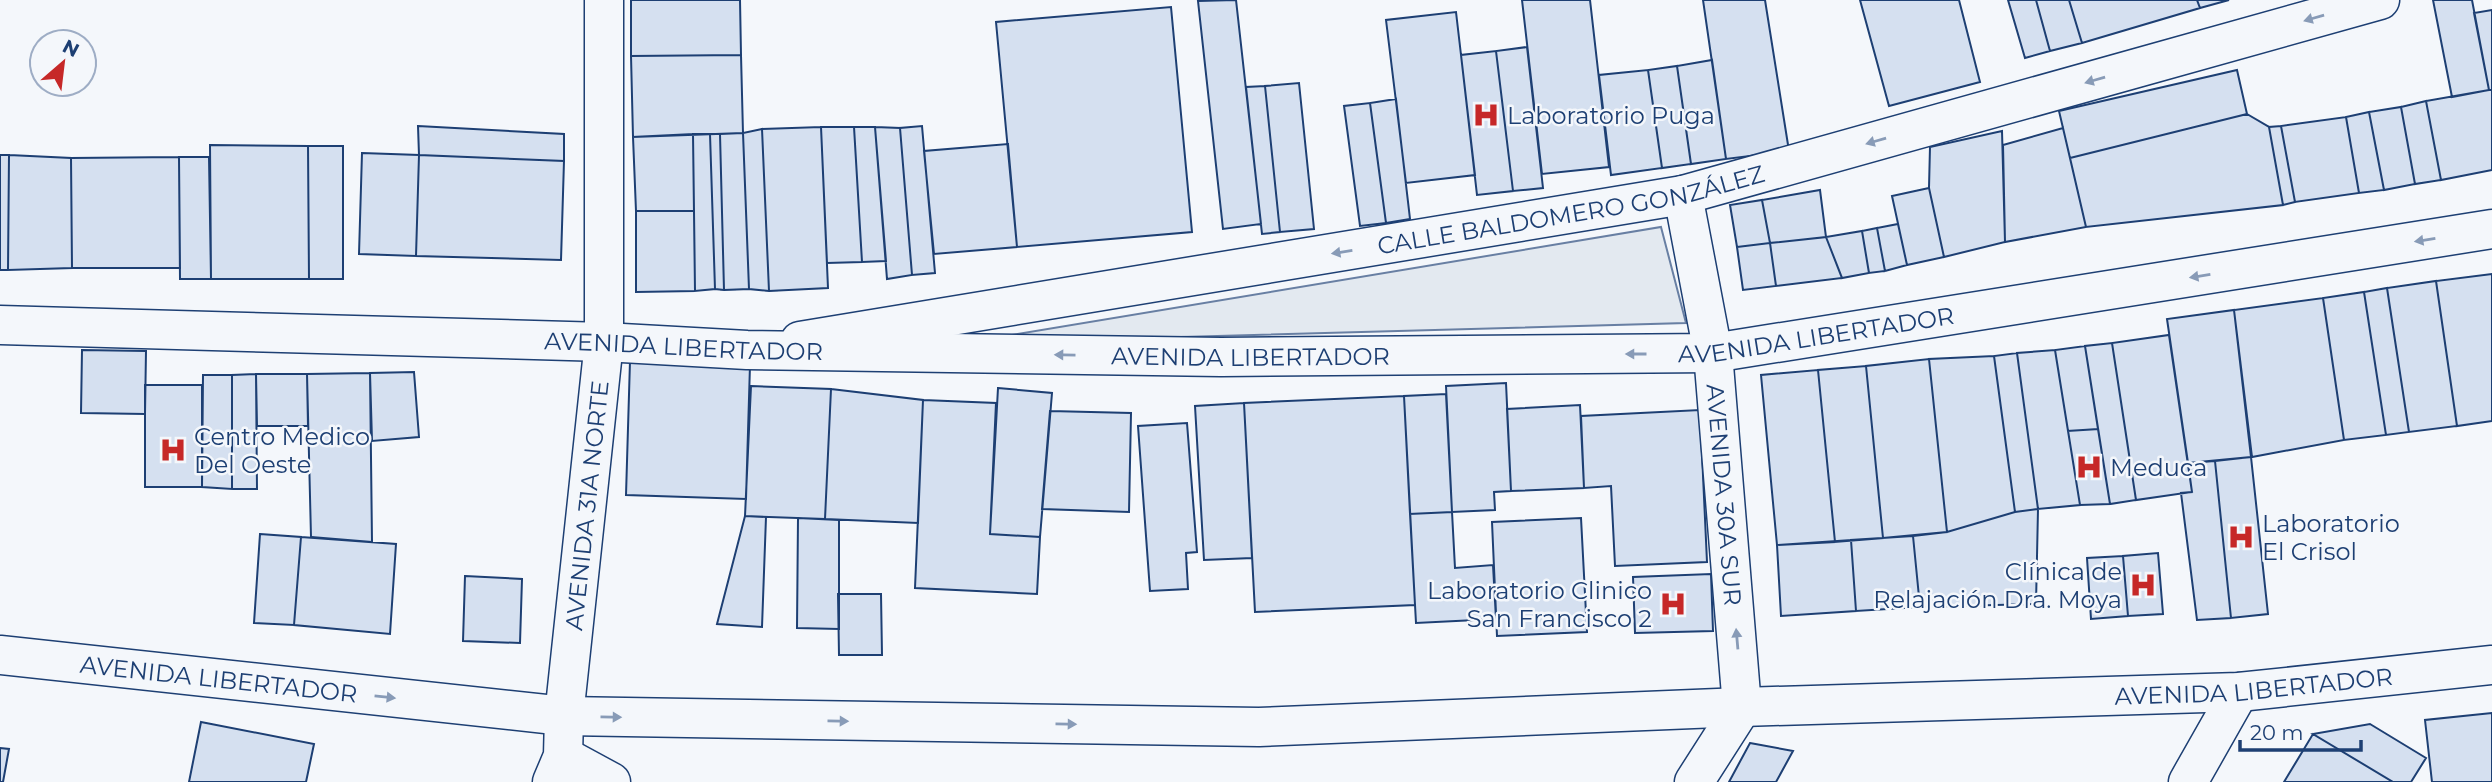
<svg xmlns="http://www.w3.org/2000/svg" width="2492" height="782" viewBox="0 0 2492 782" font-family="Montserrat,sans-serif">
  <rect width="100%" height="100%" fill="#f4f7fb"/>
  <path fill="#e3e9f0" stroke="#687fa3" stroke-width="2" d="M1661,227L1686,323L964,343Z"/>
  <path fill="#d5e0f0" stroke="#1d3f73" stroke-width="2" d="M631,0H740L741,55L631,56Z
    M1236,0L1261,224L1223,229L1198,1Z
    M1522,0H1590L1609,167L1542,174Z
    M1703,0H1765L1789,151L1726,159Z
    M1860,0H1959L1980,82L1889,106Z
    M2008,0H2036L2050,51L2025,58Z
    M2036,0H2069L2082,43L2050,51Z
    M2069,0H2197L2200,8L2082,43Z
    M2197,0H2229L2200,8Z
    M2433,0H2472L2489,90L2452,97Z
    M1171,7L1192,232L1017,247L996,22Z
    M2492,10V90H2489L2474,13Z
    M1456,12L1475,175L1406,183L1386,20Z
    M1527,47L1543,188L1513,191L1496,51Z
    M1496,51L1513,191L1477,195L1461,55Z
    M741,55L743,133L633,137L631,56Z
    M1712,60L1726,159L1691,164L1677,66Z
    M1677,66L1691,164L1662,168L1648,70Z
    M1648,70L1662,168L1611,175L1599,75Z
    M2237,70L2247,114L2070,158L2059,111Z
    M1299,83L1314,229L1280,232L1265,86Z
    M1265,86L1280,232L1262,234L1246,87Z
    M2489,90H2492V170L2441,180L2426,101Z
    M1396,99L1410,219L1386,223L1370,103Z
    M2426,101L2441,180L2415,184L2401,107Z
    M1370,103L1386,223L1360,226L1344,106Z
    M2401,107L2415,184L2384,190L2369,112Z
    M2369,112L2384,190L2359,193L2346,117Z
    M2247,114L2269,127L2283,205L2086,227L2070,158Z
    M2346,117L2359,193L2295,202L2281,126Z
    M418,126L564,134V161L419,155Z
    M922,126L935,273L912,275L900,128Z
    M2281,126L2295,202L2283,205L2269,127Z
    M821,127H854L862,262L827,263Z
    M821,127L828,288L769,291L762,129Z
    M854,127H875L886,261L862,262Z
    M875,127L900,128L912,275L887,279Z
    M2063,128L2086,227L2005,242L2003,145Z
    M762,129L769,291L749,289L743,133Z
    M2002,131L2005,242L1944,257L1929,188L1930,147Z
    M743,133L749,289L724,290L720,134Z
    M693,134H710L715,289L695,291Z
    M693,134L694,211H636L633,137Z
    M710,134H720L724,290L715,289Z
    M1008,144L1017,247L934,254L924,151Z
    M210,145L308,146L309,279H211Z
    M308,146H343V279H309Z
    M362,153L419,155L416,256L359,254Z
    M0,155H9L8,270H0Z
    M9,155L71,158L72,268L8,270Z
    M419,155L564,161L561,260L416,256Z
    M179,157H209L211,279H180Z
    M179,157L180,268H72L71,158Z
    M1929,188L1944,257L1907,265L1892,196Z
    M1820,190L1826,237L1770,243L1762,200Z
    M1762,200L1770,243L1737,247L1730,205Z
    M636,211H694L695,291L636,292Z
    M1898,224L1907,265L1885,271L1877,228Z
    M1877,228L1885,271L1869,273L1862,231Z
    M1862,231L1869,273L1842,278L1826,237Z
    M1826,237L1842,278L1776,286L1770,243Z
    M1770,243L1776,286L1743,290L1737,247Z
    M2492,274V421L2457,426L2436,281Z
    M2436,281L2457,426L2409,432L2387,288Z
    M2387,288L2409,432L2386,435L2364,292Z
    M2364,292L2386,435L2344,440L2323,298Z
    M2323,298L2344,440L2252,457L2234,310Z
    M2234,310L2251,457L2188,463L2167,319Z
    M2169,335L2192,492L2136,500L2112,343Z
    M2112,343L2136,500L2110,504L2085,346Z
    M2085,346L2098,429L2068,431L2055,350Z
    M82,350L146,351L145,414L81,413Z
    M2055,350L2080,505L2038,509L2017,353Z
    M2017,353L2038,509L2015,512L1994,356Z
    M1994,356L2015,512L1947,532L1929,359Z
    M1929,359L1947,532L1883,538L1866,366Z
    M630,361L750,365L746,499L626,495Z
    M1866,366L1883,538L1835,542L1818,370Z
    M1818,370L1835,542L1777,545L1761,375Z
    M414,372L419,437L372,441L370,373Z
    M370,373L372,542L311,537L307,374Z
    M256,374H307L308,426H257Z
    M256,374L257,489H232V375Z
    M203,375H232V489L202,487Z
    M1506,383L1511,491L1494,492L1495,510L1452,512L1446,386Z
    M145,385H202V487H145Z
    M751,386L831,389L825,519L745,516Z
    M998,388L1052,393L1040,537L990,534Z
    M831,389L923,400L918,523L825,519Z
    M1446,394L1452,512L1410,514L1404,396Z
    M1404,396L1415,605L1255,612L1244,403Z
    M923,400L996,403L990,534L1040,537L1037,594L915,588Z
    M1244,403L1252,558L1204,560L1195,406Z
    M1580,405L1584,488L1511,491L1507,409Z
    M1700,410L1707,562L1615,566L1611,486L1584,488L1581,416Z
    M1050,411L1131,413L1129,512L1042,509Z
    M1187,423L1197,552L1186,553L1188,589L1150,591L1138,426Z
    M2098,429L2110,504L2080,505L2068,431Z
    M2251,457L2268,614L2231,618L2215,461Z
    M2215,461L2231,618L2197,620L2181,493L2192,492L2188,463Z
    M2038,509L2036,604L1920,607L1913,536L1947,532L2015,512Z
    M1452,512L1455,568L1493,565L1496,619L1416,623L1410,514Z
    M745,516L766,517L762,627L717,624Z
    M798,518L839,520V629L797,628Z
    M1581,518L1587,632L1497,636L1492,522Z
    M260,534L301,537L294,625L254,623Z
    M1913,536L1920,607L1856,611L1851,540Z
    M301,537L396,544L390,634L294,625Z
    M1851,540L1856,611L1781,616L1777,545Z
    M2158,553L2163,614L2128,616L2123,556Z
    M2123,556L2128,616L2091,619L2087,558Z
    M1711,574L1713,631L1635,633L1633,577Z
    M465,576L522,579L520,643L463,641Z
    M838,594H881L882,655H839Z
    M2492,713V782H2432L2425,720Z
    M201,722L314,744L306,782H189Z
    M2370,724L2426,758L2411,782H2393L2313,734Z
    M2313,734L2393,782H2284Z
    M1750,743L1793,751L1776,782H1729Z
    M0,748L9,749L3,782H0Z"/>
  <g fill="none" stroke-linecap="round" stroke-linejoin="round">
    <defs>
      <g id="minor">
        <path id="s1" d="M1683,195L1713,353L1742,707L1694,782"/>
        <path id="s2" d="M800,341L1683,195L2380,0"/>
        <path d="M563,756L611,782"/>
        <path id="s3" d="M552,782L563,756L564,716L604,342V0"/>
        <path d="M2188,782L2239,692"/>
      </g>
      <g id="highway">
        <path id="s4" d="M0,325L604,342L747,350L1221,357L1713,353L2492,229"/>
        <path id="s5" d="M0,655L564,716L1259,727L1742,707L2239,692L2492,665"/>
      </g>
    </defs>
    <use href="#minor" stroke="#1d3f73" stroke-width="41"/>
    <use href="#highway" stroke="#1d3f73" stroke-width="41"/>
    <use href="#minor" stroke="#f4f7fb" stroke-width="38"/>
    <use href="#highway" stroke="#f4f7fb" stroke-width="38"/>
  </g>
  <defs><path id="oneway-solid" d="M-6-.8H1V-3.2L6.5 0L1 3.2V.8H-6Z" transform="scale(1.75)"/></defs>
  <g fill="#889bb7">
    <use href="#oneway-solid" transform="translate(2314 18) rotate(164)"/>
    <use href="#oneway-solid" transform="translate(2095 80) rotate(164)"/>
    <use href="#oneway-solid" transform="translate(1876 141) rotate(164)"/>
    <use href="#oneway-solid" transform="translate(2425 240) rotate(171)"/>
    <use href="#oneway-solid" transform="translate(1342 252) rotate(171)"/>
    <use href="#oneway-solid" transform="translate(2200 276) rotate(171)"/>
    <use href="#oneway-solid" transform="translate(1636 354) rotate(180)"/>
    <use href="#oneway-solid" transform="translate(1065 355) rotate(-179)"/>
    <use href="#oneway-solid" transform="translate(1737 639) rotate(-95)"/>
    <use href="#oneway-solid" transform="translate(385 697) rotate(6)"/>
    <use href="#oneway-solid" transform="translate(611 717) rotate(1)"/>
    <use href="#oneway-solid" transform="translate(838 721) rotate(1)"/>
    <use href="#oneway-solid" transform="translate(1066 724) rotate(1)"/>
  </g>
  <defs>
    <symbol id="hospital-bare" viewBox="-9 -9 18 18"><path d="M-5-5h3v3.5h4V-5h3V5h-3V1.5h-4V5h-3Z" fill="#c62828" stroke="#f4f7fb" stroke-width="2.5" paint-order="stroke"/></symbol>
  </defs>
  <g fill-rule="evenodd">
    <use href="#hospital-bare" x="1467" y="96" width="38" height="38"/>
    <use href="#hospital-bare" x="154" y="431" width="38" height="38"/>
    <use href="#hospital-bare" x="2070" y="448" width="38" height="38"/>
    <use href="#hospital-bare" x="2222" y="518" width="38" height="38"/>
    <use href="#hospital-bare" x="2124" y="566" width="38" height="38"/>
    <use href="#hospital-bare" x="1654" y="585" width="38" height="38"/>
  </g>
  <g text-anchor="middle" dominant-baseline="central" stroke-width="5" stroke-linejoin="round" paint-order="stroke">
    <g font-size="24" fill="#1d3f73" stroke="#f4f7fb" text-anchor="start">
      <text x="1507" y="115">Laboratorio Puga</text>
      <text x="194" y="436">Centro Medico<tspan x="194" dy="28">Del Oeste</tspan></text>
      <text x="2110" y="467">Meduca</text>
      <text x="2262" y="523">Laboratorio<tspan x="2262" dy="28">El Crisol</tspan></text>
      <text x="2122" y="571" text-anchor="end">Clínica de<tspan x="2122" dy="28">Relajación Dra. Moya</tspan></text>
      <text x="1652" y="590" text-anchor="end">Laboratorio Clinico<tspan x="1652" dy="28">San Francisco 2</tspan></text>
    </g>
    <g font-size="24" fill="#1d3f73" stroke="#f4f7fb">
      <text stroke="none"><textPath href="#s2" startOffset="782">CALLE BALDOMERO GONZÁLEZ</textPath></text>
      <text stroke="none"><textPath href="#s4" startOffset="1818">AVENIDA LIBERTADOR</textPath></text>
      <text stroke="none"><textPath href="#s4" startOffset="684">AVENIDA LIBERTADOR</textPath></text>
      <text stroke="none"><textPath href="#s4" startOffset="1251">AVENIDA LIBERTADOR</textPath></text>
      <text stroke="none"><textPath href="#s1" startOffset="303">AVENIDA 30A SUR</textPath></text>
      <text stroke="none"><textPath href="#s3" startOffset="280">AVENIDA 31A NORTE</textPath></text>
      <text stroke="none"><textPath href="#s5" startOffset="220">AVENIDA LIBERTADOR</textPath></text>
      <text stroke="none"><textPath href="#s5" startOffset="2258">AVENIDA LIBERTADOR</textPath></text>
    </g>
  </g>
  <g transform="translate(63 63) rotate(28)"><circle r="33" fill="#f4f7fb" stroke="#9eadc5" stroke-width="2"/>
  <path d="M0-5L12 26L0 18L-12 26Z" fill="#c62828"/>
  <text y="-10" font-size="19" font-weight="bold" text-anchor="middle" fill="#1d3f73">N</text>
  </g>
  <path d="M2240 740v10h121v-10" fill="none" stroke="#1d3f73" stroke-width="3.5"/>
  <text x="2250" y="740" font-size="21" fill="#1d3f73" stroke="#f4f7fb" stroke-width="5" paint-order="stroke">20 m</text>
</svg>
